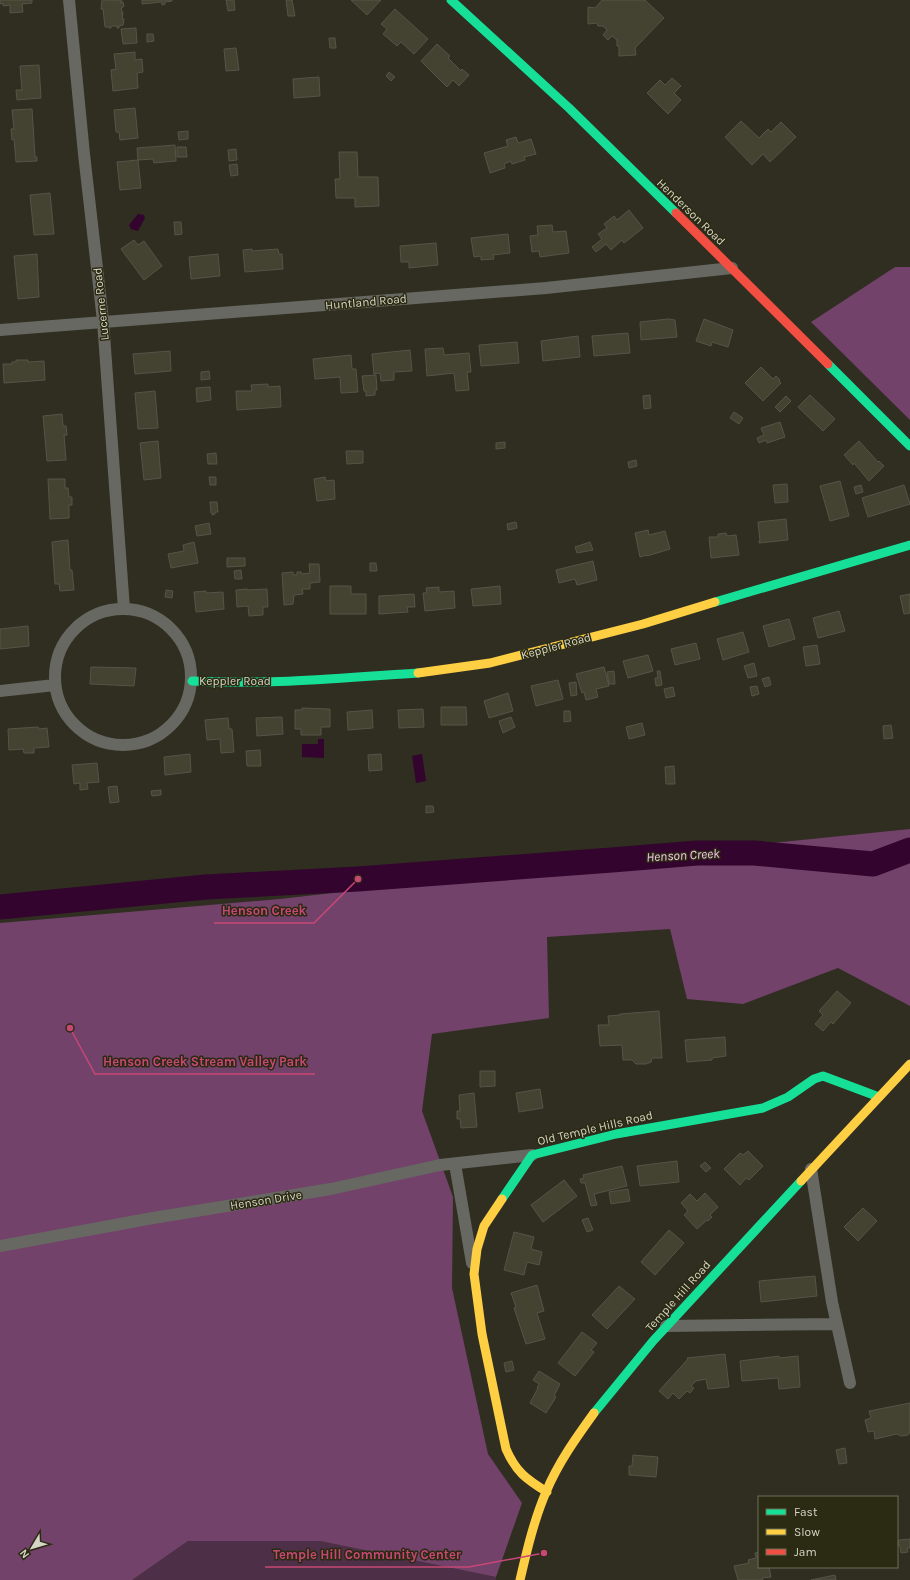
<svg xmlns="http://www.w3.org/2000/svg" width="910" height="1580" viewBox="0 0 910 1580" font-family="Karla,sans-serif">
  <rect width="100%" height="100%" fill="#2f2e21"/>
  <path fill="#4d3047" d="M188,1541H320L496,1577V1580H132Z"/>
  <path fill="#72426a" d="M895,267H910V420L811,322Z
    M910,829V1006L838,968L743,1004L687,999L670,929L547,937L549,1018L432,1034L422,1111L453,1197L452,1288L488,1454L522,1503L496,1577L320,1541H188L132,1580H0V923L280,899L751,845Z"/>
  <path fill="#33042d" d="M138,214L144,215L145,218L138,231L131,229L129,225Z
    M318,739H324V758L302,757V744H318Z
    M422,754L426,781L416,783L412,756Z"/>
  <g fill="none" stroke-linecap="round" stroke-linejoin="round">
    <path stroke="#33042d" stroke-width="25" d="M0,907L206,887L358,879L612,860L697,853H754L873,864L910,850"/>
  </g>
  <path fill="#444331" stroke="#555449" d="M0,0H32V3L22,4L23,12L10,13V5L3,6V3L0,4Z
    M102,0H122L120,3L123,2L124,6L121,9L123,13L121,14H123L122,19H124L123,25L119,26V28H117V26H111V28H109V27H105L103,9H101Z
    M142,0H172V1L165,2V4L162,5V2L142,4Z
    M226,0H234L235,10L228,11Z
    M286,0H292L295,16H288Z
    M351,0H381L367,15Z
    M602,0H645L664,18L635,48L636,55L619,56V46H617V40L612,36L608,40L603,35L607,30L603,26H598L597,23L588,24V7L595,8Z
    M395,9L428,39L414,54L401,42L397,46L383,34L387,29L381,24Z
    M136,28L137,43L123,44L121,29Z
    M147,34H153L154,41L147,42Z
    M329,38H335L336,48H330Z
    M437,44L450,56L448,58L461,71L462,69L469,75L459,86L453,80L447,87L421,61Z
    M236,48L239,70L226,71L224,49Z
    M135,52V60L142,59L143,72L137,73L138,88L113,91L111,70L116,69L114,54Z
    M39,65L41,98L17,100L16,90H22L20,66Z
    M389,72L395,77L391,81L386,76Z
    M319,77L320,96L294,98L293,79Z
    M672,78L681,86L674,93L681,100L668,114L647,93L660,80L665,85Z
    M135,108L138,138L120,140L119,132H116L114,110Z
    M32,109L35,157H37V161L16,162L14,139L12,140L11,129H14L12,110Z
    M741,121L759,138L768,129L771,132L781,122L796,137L770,162L763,154L752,165L725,137Z
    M188,131V139L179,140L178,132Z
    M516,137L518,143L531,139L536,154L524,157L525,160L512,164L511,161L504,164L505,168L490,173L484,153L508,146L506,140Z
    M175,145L176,161L154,163L153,159L138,160L137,148Z
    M177,147H186L187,157H177Z
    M236,149L237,160L229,161L228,150Z
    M339,152H357L358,177H378L379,206L355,207V198H336L335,179H340Z
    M138,160L141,188L120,190L117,162Z
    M237,164L238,175L231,176L229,165Z
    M50,193L54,234L34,235L30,195Z
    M629,210L643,228L624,243L622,240L611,250L606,244L596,252L592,247L602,239L598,234L607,228L604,224L614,216L617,220Z
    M174,222H181L182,234L175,235Z
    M552,225L553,232L566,231L569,253L540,257L539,251L532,252L530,236L538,235L537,226Z
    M508,234L510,253L493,255L494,259L481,260V256L474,257L471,238Z
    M134,240L138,245L144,241L162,266L144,280L121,249Z
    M436,243L438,265L409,268V262H401L400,246Z
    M252,249V251L278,249L279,254H282L283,269L245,272L243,250Z
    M37,254L39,297L18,299L14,256Z
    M218,254L220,276L191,279L189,257Z
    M668,319L675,320L677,337L641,340L640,322Z
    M704,319L733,330L728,347L712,342L711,346L696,341Z
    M628,333L630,353L594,356L592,336Z
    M578,336L580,357L543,361L541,341Z
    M517,342L519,363L481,366L479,345Z
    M443,348L444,355L469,353L471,372H467L469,390L456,391L454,373L427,376L425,349Z
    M410,350L412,371L394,372V380L381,381L380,373L374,374L372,354Z
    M170,351L171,371L135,374L133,354Z
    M351,355L352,369H356L358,392L341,393L340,377L315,379L313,359Z
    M16,360H28V362L44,361L45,380L4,383L3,364H12V362H16Z
    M761,367L773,379L776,376L780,380L779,381L781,383L763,401L745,383Z
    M209,371L210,379L201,380V372Z
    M376,375L377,390H375V395L366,396V391H364L362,376Z
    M268,384V387L280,386L281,407L237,410L236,391H252L251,385Z
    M210,387L211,400L197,402L196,388Z
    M155,391L158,428L138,429L135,393Z
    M650,395L651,408L644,409L643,396Z
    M810,395L835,419L823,431L798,407Z
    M786,396L791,401L780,412L775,407Z
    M734,412L743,418L739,424L730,418Z
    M62,414L63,426H66L67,435H64L66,460L47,461L43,416Z
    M780,422L785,437L767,443L766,440L759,443L757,438L764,435L761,428Z
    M158,441L161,478L144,480L140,443Z
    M859,441L878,462L879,461L884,466L869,481L854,463L853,465L844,455Z
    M505,442V448L496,449V443Z
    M346,451H363V463L347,464Z
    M216,453L217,464H208L207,454Z
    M636,460L637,466L629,468L628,462Z
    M209,477H216V485H210Z
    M325,477L326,481L334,480L335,499L317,501L314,479Z
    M48,479H65V488H68L69,497H72V505H69V518L50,519Z
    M840,481L849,516L830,521L820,486Z
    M787,484L788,502L775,503L773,485Z
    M861,485L863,492L856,494L854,487Z
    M904,485L910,504L868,517L862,498Z
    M210,502H217L218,512H215V514L212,515V513H211Z
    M786,519L788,540L759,543V541H760L758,522Z
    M516,522L517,528L508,530L507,524Z
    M209,523L211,534L197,536L195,526Z
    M648,530L649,535L665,531L670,549L647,556V555L640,557L635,533Z
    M726,533L727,536L736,535L739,555L711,558L709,537H718V534Z
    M68,540L70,570H72L74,590L60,591L59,584H55L52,542Z
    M194,542L198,563L171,568L168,554L184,551L183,545Z
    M590,542L593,550L577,553L575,547Z
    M227,558H245V566L227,567Z
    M593,561L597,580L577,585L575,579L559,583L556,570Z
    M370,563H376L377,571H370Z
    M309,564H319L320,582L310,583V589H302L303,594L294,595L293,604L284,605L282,573L293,572V575H297V572H301L302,574L310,573Z
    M241,570L242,579H235L234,571Z
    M330,586H351V594H366V614H330Z
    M500,586L501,604L473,606L471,589Z
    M439,587V592L454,591L455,608L425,611L423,593H427L426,588Z
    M247,589V590L267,589L268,607H263V615L249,616L248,606L237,607L236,590Z
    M166,590L173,591L172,598L165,597Z
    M206,591V593L223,592L224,609L196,612L194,592Z
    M414,594L415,607H407L408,612L379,614V596Z
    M910,594V613L904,614L900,596Z
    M839,611L845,631L818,638L813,618Z
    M789,619L795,639L769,647L763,626Z
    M28,626L29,646L0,649V629Z
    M743,632L749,652L723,660L717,639Z
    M696,643L700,659L675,665L671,649Z
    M817,645L820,664L806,666L803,647Z
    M648,655L653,671L628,678L623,661Z
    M754,663L757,676L748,678L744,666Z
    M91,667L136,668L134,686L90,684Z
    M604,667L609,686L596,689L598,697L586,700L584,692L582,693L576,674Z
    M614,671L615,684H609L607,672Z
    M657,671H660L662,685L656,686L655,678H658Z
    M769,677L771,685L765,687L762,679Z
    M558,680L563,699L536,706L531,686Z
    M576,682L577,695L571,696L569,683Z
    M757,686L759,694L752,696L750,687Z
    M673,687L675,696L666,698L664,689Z
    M508,693L513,711L489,718L484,701Z
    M441,707H466L467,725H441Z
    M302,708L330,709V727H321V735H301V729H295V710H302Z
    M423,709L424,727L399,728L398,710Z
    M372,710L373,728L348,730L347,712Z
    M564,711H570L571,721L564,722Z
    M282,717L283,734L257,736L256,718Z
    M511,717L515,727L503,733L499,721Z
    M228,718L229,729H232L234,752L221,753L220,739L207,740L205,720Z
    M642,723L645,735L629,739L626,727Z
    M891,725L893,738L884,739L883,726Z
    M38,727L39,729L47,728L49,747L34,748V753H24L23,749L9,750L8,729Z
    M260,750L261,766H247L246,751Z
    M190,754L191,772L165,775L164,757Z
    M381,754L382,770L369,771L368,755Z
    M97,763L99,782L87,783L88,789L80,790V783L74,784L72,765Z
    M674,766L675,784H666L665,767Z
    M117,786L119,802L110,803L108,787Z
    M161,790V795L152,796L151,791Z
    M426,806H433L434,812L426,813Z
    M837,991L851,1003L833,1024L831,1022L823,1031L815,1024L823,1015L819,1011Z
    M659,1011L662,1058H652L651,1062L646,1064H636L632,1060H623L622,1045L600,1046L598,1025H609L608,1016L620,1015V1014Z
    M725,1037L726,1056L712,1058V1060L687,1062L685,1040Z
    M480,1071H495V1086L480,1087Z
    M540,1089L543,1108L519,1112L516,1093Z
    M474,1093L477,1127L461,1128L460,1119H457V1111H460L459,1095Z
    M748,1151L763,1166L749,1180L746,1178L740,1185L724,1169L740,1153L743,1155Z
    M677,1161L679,1182L640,1186L637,1166Z
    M705,1162L711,1168L706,1172L700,1166Z
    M622,1166L627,1186L594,1194L597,1205L591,1206L585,1183H581L580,1179L584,1178L583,1175Z
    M564,1180L577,1196L543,1222L531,1205Z
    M628,1189L630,1201L611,1204L609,1192Z
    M705,1193L718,1207L710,1215L712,1217L708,1221L707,1220L697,1229L684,1215L688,1211L681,1203L690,1194L697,1201Z
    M863,1208L877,1221L858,1241L844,1227Z
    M588,1218L593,1230L587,1232L582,1220Z
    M669,1230L684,1243L655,1275L641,1262Z
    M514,1232L534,1237L531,1249L542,1252L539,1265L527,1262L524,1275L504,1270Z
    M815,1276L817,1296L761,1302L759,1281Z
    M537,1285L544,1311L537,1313L545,1339L526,1344L514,1308L516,1307L511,1293Z
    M619,1286L635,1299L607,1329L592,1315Z
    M582,1332L597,1343L591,1350L594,1352L575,1376L558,1363Z
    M725,1354L729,1387L708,1389L706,1379L696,1381L691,1386L694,1388L690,1393L687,1391L679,1399L673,1393L668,1399L659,1391L688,1359L687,1358Z
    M779,1356V1358L798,1356L800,1387L779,1389L778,1378L742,1381L740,1361Z
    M512,1361L514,1370L506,1372L504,1363Z
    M539,1371L560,1384L554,1396L556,1397L546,1413L530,1403L538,1388H537L539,1384L533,1380Z
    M910,1403V1432L908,1435L901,1436L897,1434L875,1439L874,1431L868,1432L865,1420L871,1418L869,1411Z
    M845,1448L847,1463L839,1464L836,1450Z
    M633,1455L658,1457L656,1477L629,1475V1466H632Z
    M910,1539V1548H907L908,1552L901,1553L900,1546L898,1544L899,1540Z
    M759,1552V1567H769L771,1577L762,1578L763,1580H738L734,1566L749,1563L748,1560L756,1558L755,1553Z
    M835,1575L836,1580H811Z"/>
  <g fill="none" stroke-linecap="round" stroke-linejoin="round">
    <path stroke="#686862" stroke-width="12" d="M69,0L84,154L103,321L124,609
      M0,330L546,288L732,268
      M55 677a68 68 0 1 1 136 0a68 68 0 1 1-136 0Z
      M0,691L55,685
      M455,1164L472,1263
      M811,1169L832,1302L850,1383
      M0,1246L153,1218L331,1189L440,1165L532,1155
      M666,1326L836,1324"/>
    <path stroke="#16e098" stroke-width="9" d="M451,0L569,108L676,213
      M828,364L910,446
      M715,602L910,545
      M192,681C267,685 343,678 418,673
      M502,1199L532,1155L616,1134L763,1108L788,1097L814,1079L823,1076L879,1097
      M594,1413L653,1341L801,1181"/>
    <path stroke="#ffcf43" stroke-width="9" d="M418,673L490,663L643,624L715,602
      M801,1181L910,1064
      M502,1199L484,1226L477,1249L474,1274L482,1334L506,1449C516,1472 526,1479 547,1492
      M520,1580C527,1550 534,1520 546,1492C558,1463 576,1438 594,1413"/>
    <path stroke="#f24e42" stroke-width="9" d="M676,213L828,364"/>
  </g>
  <g text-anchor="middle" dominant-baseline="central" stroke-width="3" stroke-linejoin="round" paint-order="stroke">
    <g font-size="12" fill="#d6d6c7" stroke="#2b2a12">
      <text transform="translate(691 212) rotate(44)">Henderson Road</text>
      <text transform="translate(366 302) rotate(-5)">Huntland Road</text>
      <text transform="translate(101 304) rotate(-96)">Lucerne Road</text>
      <text transform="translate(556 646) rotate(-15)">Keppler Road</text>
      <text x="235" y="681">Keppler Road</text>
      <text transform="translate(595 1128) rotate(-13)">Old Temple Hills Road</text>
      <text transform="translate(266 1200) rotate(-9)">Henson Drive</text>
      <text transform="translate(678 1296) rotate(-48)">Temple Hill Road</text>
    </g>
    <g font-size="13" font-style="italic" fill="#f9c6ef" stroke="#2b2a12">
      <text transform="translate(683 855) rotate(-3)">Henson Creek</text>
    </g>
  </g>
  <path fill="none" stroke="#c74876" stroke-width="1.5" d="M358 879L314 923H214M70 1028L95 1074H315M544 1553L469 1567H265"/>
  <g fill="#c74876" stroke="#2b2a12" stroke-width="1.5">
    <circle cx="358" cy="879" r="4"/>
    <circle cx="70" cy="1028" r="4"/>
    <circle cx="544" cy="1553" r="4"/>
  </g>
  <g font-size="13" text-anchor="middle" font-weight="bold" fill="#c74876" stroke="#2b2a12" stroke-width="3" stroke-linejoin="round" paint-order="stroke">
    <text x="264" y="915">Henson Creek</text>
    <text x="205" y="1066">Henson Creek Stream Valley Park</text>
    <text x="367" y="1559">Temple Hill Community Center</text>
  </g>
  <rect x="758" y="1496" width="140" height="72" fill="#2b2a12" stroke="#6f6f5a"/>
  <rect x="766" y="1509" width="20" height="6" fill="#16e098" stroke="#6f6f5a"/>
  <text x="794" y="1516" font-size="12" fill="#d6d6c7">Fast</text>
  <rect x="766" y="1529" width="20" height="6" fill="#ffcf43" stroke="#6f6f5a"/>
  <text x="794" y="1536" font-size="12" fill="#d6d6c7">Slow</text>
  <rect x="766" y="1549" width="20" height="6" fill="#f24e42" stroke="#6f6f5a"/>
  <text x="794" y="1556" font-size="12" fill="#d6d6c7">Jam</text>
  <g transform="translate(32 1548) rotate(232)" stroke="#2b2a12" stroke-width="3" paint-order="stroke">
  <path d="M0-3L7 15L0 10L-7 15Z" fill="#d6d6c7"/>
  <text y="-6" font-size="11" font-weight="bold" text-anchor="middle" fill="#d6d6c7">N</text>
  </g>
</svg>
